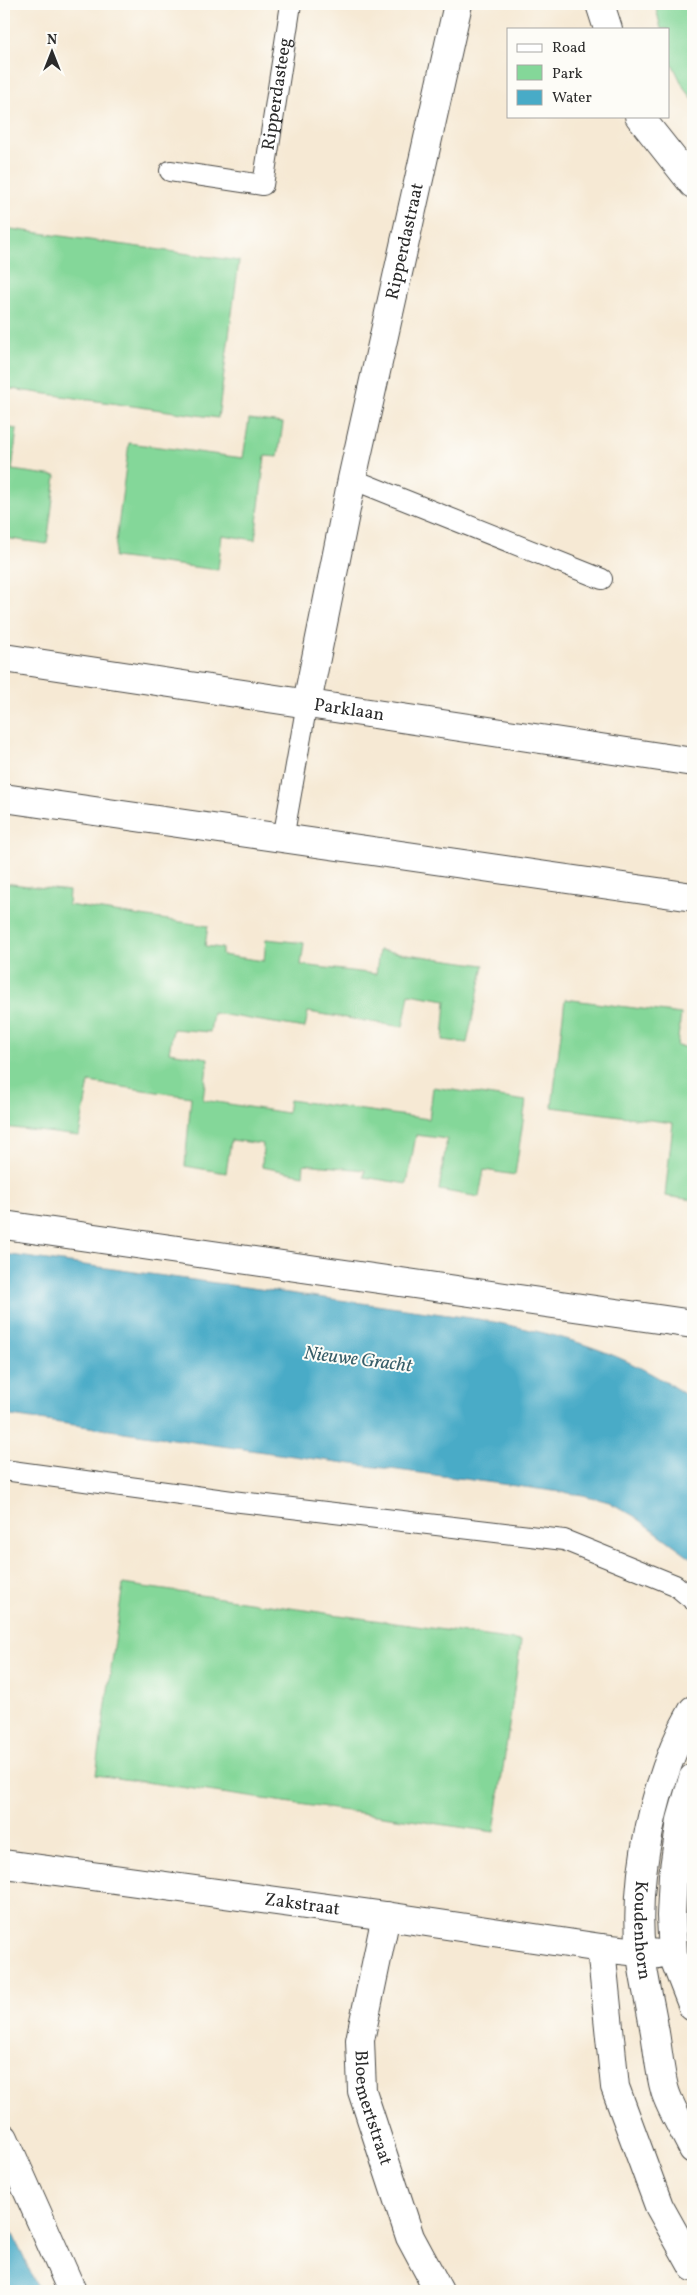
<svg xmlns="http://www.w3.org/2000/svg" width="697" height="2295" viewBox="0 0 697 2295" font-family="Vollkorn,serif">
  <rect width="100%" height="100%" fill="#fdfcf7"/>
  <filter id="ink" filterUnits="userSpaceOnUse"><feTurbulence type="fractalNoise" baseFrequency=".02" numOctaves="2"/><feDisplacementMap in="SourceGraphic" scale="10" xChannelSelector="R" yChannelSelector="G"/><feConvolveMatrix kernelMatrix="1 2 1 2 8 2 1 2 1" color-interpolation-filters="sRGB"/></filter>
  <filter id="wash" filterUnits="userSpaceOnUse"><feTurbulence type="fractalNoise" baseFrequency=".0096" numOctaves="4" result="noise"/><feDisplacementMap in="SourceGraphic" scale="20" xChannelSelector="R" yChannelSelector="G"/><feGaussianBlur stdDeviation="1.12" result="paint"/><feColorMatrix in="noise" values="0 0 0 0 0 0 0 0 0 0 0 0 0 0 0 0 0 1.4 0 .05"/><feComposite in="paint" operator="in"/></filter>
  <g filter="url(#wash)">
    <rect width="100%" height="100%" fill="#f6e9d4"/>
    <path fill="#84d799" stroke="#588162" d="M655,4H693V99L684,88L668,55V29H661Z
      M4,228L239,261L218,418L4,388Z
      M249,419L283,423L278,457L265,456L255,540L222,535L218,570L114,557L129,443L243,458Z
      M4,427L17,429L12,470L56,476L47,544L4,538Z
      M4,883L69,891L68,905L208,926L205,946L222,948V955L264,961L266,939L304,943L301,965L376,974L379,950L484,965L467,1043L443,1040L446,1000L409,994L403,1027L308,1012L305,1028L213,1013L210,1032L173,1029L169,1052L208,1058L203,1100L287,1113L289,1100L429,1119L433,1087L526,1101L515,1175L484,1170L479,1197L439,1190L447,1139L416,1135L407,1184L364,1177L365,1170L304,1164L303,1175L262,1167L263,1144L231,1140L226,1173L185,1166L191,1097L89,1082L79,1136L4,1127Z
      M565,999L681,1014L677,1046L693,1048V1200L665,1196L673,1123L552,1107Z
      M123,1584L521,1641L494,1832L96,1775Z"/>
    <path fill="#48abc7" stroke="#3a6b79" d="M4,1254L478,1319C562,1335 623,1350 693,1400V1559L634,1516L609,1502L583,1495L271,1453L4,1415Z
      M4,2215L39,2291H4Z"/>
  </g>
  <g filter="url(#ink)">
    <g fill="none" stroke-linecap="round" stroke-linejoin="round">
      <defs>
        <g id="lane">
          <path id="s1" d="M170,171L263,185L291,4"/>
          <path d="M352,479L602,579"/>
          <path d="M283,839L307,703"/>
          <path d="M4,1470L232,1501L564,1540L675,1585L693,1600"/>
        </g>
        <g id="street">
          <path d="M600,4L608,29"/>
          <path d="M639,116L693,184"/>
          <path id="s2" d="M4,658L693,762"/>
          <path id="s3" d="M307,703L352,479L458,4"/>
          <path d="M4,798L693,897"/>
          <path d="M4,1225L693,1324"/>
          <path id="s4" d="M4,1864L386,1916L601,1948L615,2087L659,2206L693,2267"/>
          <path id="s5" d="M386,1916L360,2040L362,2091L410,2237L439,2291"/>
          <path d="M4,2138L72,2291"/>
        </g>
        <g id="secondary">
          <path id="s6" d="M693,1710C655,1775 633,1877 641,1952C643,1977 650,2002 654,2027C658,2048 659,2070 665,2091C671,2110 684,2130 693,2149"/>
          <path d="M693,1778L681,1820L673,1875L671,1916L673,1956L693,2007"/>
          <path d="M601,1948L659,1954"/>
        </g>
      </defs>
      <use href="#lane" stroke="#494844" stroke-width="22"/>
      <use href="#street" stroke="#494844" stroke-width="30"/>
      <use href="#secondary" stroke="#494844" stroke-width="30"/>
      <use href="#lane" stroke="#fff" stroke-width="20"/>
      <use href="#street" stroke="#fff" stroke-width="28"/>
      <use href="#secondary" stroke="#fff" stroke-width="28"/>
    </g>
  </g>
  <g text-anchor="middle" dominant-baseline="central" stroke-width="4" stroke-linejoin="round" paint-order="stroke">
    <g font-size="18" fill="#2b2b2b" stroke="#fdfcf7">
      <text stroke="none"><textPath href="#s1" startOffset="186">Ripperdasteeg</textPath></text>
      <text stroke="none"><textPath href="#s3" startOffset="472">Ripperdastraat</textPath></text>
      <text stroke="none"><textPath href="#s2" startOffset="349">Parklaan</textPath></text>
      <text stroke="none"><textPath href="#s4" startOffset="301">Zakstraat</textPath></text>
      <text stroke="none"><textPath href="#s6" startOffset="229">Koudenhorn</textPath></text>
      <text stroke="none"><textPath href="#s5" startOffset="196">Bloemertstraat</textPath></text>
    </g>
    <g font-size="19" font-style="italic" fill="#375e69" stroke="#fdfcf7">
      <text transform="translate(358 1360) rotate(7)">Nieuwe Gracht</text>
    </g>
  </g>
  <rect width="697" height="2295" fill="none" stroke="#fdfcf7" stroke-width="20"/>
  <rect x="507" y="28" width="162" height="90" fill="#fdfcf7" stroke="#a9a8a5"/>
  <rect x="517" y="44" width="25" height="8" fill="#ffffff" stroke="#a9a8a5"/>
  <text x="552" y="52" font-size="15" fill="#2b2b2b">Road</text>
  <rect x="517" y="65" width="25" height="15" fill="#84d799" stroke="#a9a8a5"/>
  <text x="552" y="78" font-size="15" fill="#2b2b2b">Park</text>
  <rect x="517" y="90" width="25" height="15" fill="#48abc7" stroke="#a9a8a5"/>
  <text x="552" y="102" font-size="15" fill="#2b2b2b">Water</text>
  <g transform="translate(52 52)" stroke="#fdfcf7" stroke-width="4" paint-order="stroke">
  <path d="M0-4L9 19L0 12L-9 19Z" fill="#2b2b2b"/>
  <text y="-8" font-size="14" font-weight="bold" text-anchor="middle" fill="#2b2b2b">N</text>
  </g>
</svg>
